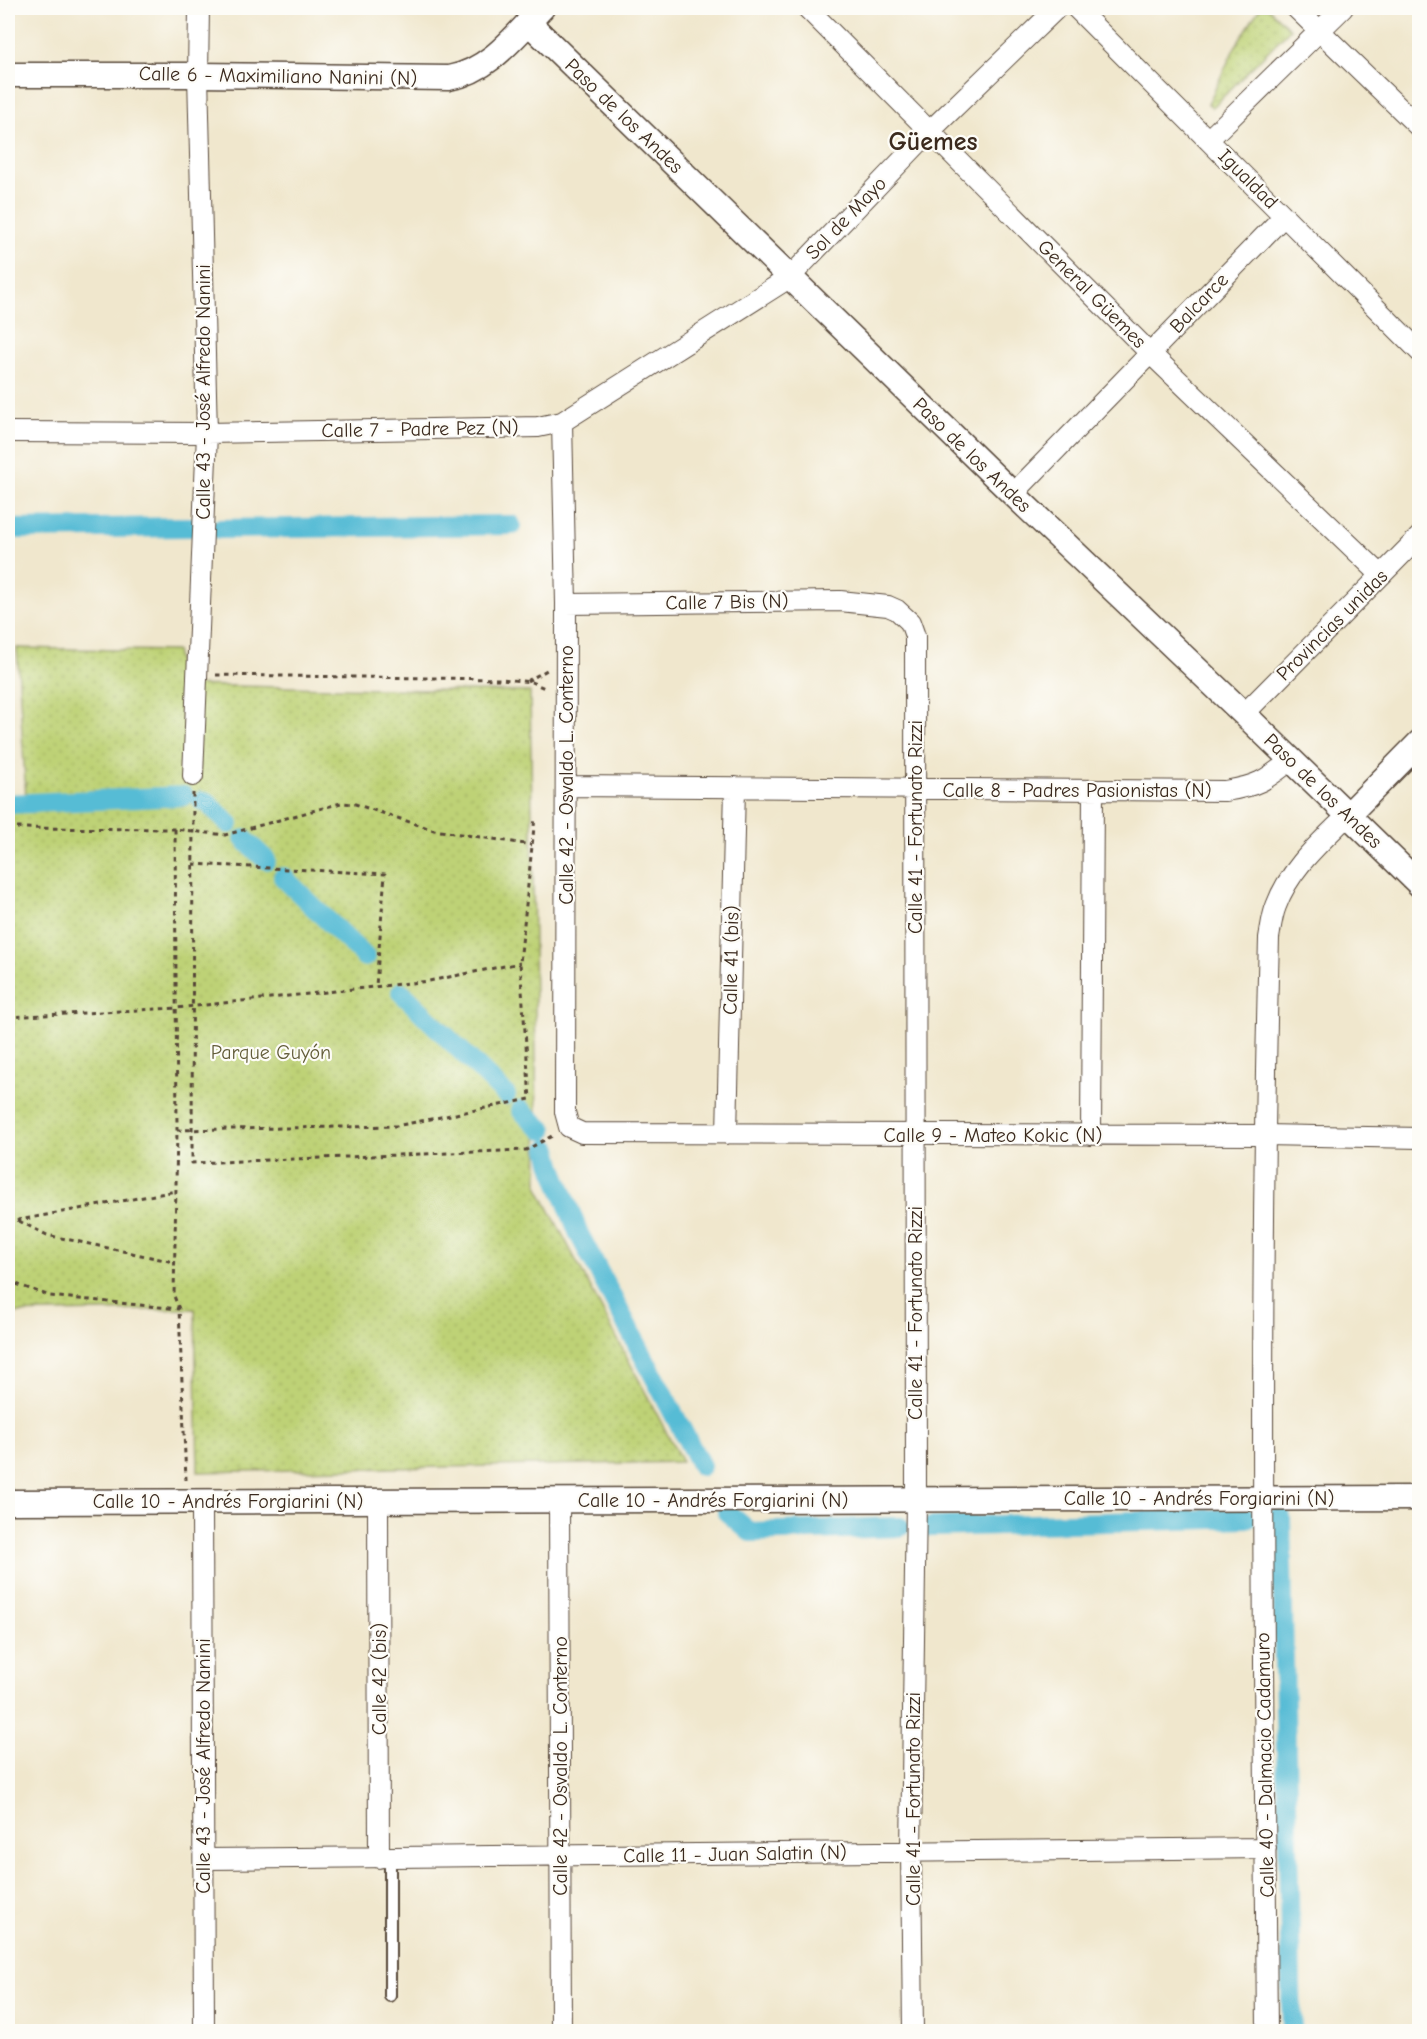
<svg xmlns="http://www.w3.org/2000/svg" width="1427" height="2039" viewBox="0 0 1427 2039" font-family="'Comic Neue',sans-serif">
  <defs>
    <pattern id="park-dots" width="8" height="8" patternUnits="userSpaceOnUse" patternTransform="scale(1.5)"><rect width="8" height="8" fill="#bed276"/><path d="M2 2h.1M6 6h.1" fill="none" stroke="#a4b466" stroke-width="1.8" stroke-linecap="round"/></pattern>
  </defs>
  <rect width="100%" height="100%" fill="#fdfcf7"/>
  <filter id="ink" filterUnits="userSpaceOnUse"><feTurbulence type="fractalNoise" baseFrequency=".0167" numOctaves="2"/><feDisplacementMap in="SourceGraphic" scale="12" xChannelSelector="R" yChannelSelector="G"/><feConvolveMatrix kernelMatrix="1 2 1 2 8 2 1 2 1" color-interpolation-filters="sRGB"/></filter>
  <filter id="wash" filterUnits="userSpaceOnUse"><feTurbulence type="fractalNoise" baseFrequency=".008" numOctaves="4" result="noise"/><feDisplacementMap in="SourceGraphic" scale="24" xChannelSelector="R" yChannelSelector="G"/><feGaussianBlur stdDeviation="1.35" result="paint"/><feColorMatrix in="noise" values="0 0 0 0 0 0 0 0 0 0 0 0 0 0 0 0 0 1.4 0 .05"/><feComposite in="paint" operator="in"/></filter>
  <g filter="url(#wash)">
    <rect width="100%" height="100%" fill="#f0e7cd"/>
    <path fill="url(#park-dots)" stroke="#7c7e4a" stroke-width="1.5" d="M1260,8H1268L1290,29L1212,108L1208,104L1235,47Z
      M17,648L176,651L183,685L530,692L538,1188L682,1462L198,1472L195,1309L8,1313V799H26Z"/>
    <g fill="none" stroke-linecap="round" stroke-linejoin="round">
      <path stroke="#57bcd5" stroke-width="20" d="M8,529L191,527
        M219,529L511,525
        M202,801L207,802L229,824
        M8,804L184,796
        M244,839L266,860
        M283,877L365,957
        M401,992L506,1095
        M521,1110L543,1130
        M548,1149L552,1165L579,1234L701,1466
        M727,1512L750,1532L900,1527
        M1278,1517H1281L1292,2032
        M931,1527L1247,1518"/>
    </g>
  </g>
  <g filter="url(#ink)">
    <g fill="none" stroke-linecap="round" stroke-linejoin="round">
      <defs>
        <path id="service" d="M390,1857V1996"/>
        <path id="minor" d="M807,8L1150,353L1381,575
          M1076,8L1420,352
          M1296,8L1420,128
          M1208,140L1343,8
          M562,422L566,604L565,1112L569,1127L582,1133L1264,1135L1420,1138
          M8,432L207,433L538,427L562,422L789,278L931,130L1057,8
          M1013,494L1284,216
          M566,604L840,601L888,606L897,610L910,622L915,636L916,1499L911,1852L913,2032
          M1244,714L1420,536
          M193,776L207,433L198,75L199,8
          M566,786L1225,791C1257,786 1265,781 1291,760
          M727,1134L735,787
          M1091,1135L1093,790
          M559,1500L561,2032
          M202,1501L204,2032
          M378,1501L379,1858
          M204,1859L1266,1848
          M1267,2032C1264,1667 1259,1302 1269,938C1271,927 1272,916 1276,906C1290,868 1320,843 1348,815"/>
        <path id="tertiary" d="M528,22L1013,494L1244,714L1420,885
          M8,75H198L449,78C489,71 515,36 542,8
          M1348,815L1420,742
          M8,1502L1420,1498"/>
      </defs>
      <use href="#service" stroke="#564638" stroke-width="14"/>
      <use href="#minor" stroke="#564638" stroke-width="22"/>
      <use href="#tertiary" stroke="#564638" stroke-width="27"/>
      <path stroke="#564638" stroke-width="3" stroke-dasharray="4.5 4.5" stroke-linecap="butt" d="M216,675L502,679L531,682L547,689
        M527,681L547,670
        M193,793L192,1163L526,1150L552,1136
        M8,828L175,829L225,835L341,803L355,804L434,830L532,845
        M175,829L177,1130L174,1296L179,1309L186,1480
        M193,864L385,874L376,986
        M8,1017L177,1008L429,981L520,963
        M177,1130L396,1126L530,1099L520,963L535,817
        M19,1221L47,1235L174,1262
        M8,1222L176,1191
        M8,1281L50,1296L179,1309"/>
      <use href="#service" stroke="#fff" stroke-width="10"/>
      <use href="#minor" stroke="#fff" stroke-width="20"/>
      <use href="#tertiary" stroke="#fff" stroke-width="24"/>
    </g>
  </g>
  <g text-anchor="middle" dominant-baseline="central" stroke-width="4.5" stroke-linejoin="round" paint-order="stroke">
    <g font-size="20" fill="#3b2a1e" stroke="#fdfcf7">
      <text transform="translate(278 76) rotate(1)">Calle 6 - Maximiliano Nanini (N)</text>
      <text transform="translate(624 116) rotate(44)">Paso de los Andes</text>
      <text transform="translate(1248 179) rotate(45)">Igualdad</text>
      <text transform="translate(846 218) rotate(-46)">Sol de Mayo</text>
      <text transform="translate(1092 294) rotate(45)">General Güemes</text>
      <text transform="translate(1199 303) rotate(-46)">Balcarce</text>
      <text transform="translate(203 392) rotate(-90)">Calle 43 - José Alfredo Nanini</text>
      <text transform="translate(420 429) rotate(-1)">Calle 7 - Padre Pez (N)</text>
      <text transform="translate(972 455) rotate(44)">Paso de los Andes</text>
      <text transform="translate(727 602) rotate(-1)">Calle 7 Bis (N)</text>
      <text transform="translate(1332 625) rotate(-45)">Provincias unidas</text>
      <text transform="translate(566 775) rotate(-90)">Calle 42 - Osvaldo L. Conterno</text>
      <text x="1077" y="790">Calle 8 - Padres Pasionistas (N)</text>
      <text transform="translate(1323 791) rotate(44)">Paso de los Andes</text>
      <text transform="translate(915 827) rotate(-90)">Calle 41 - Fortunato Rizzi</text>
      <text transform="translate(731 960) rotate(-89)">Calle 41 (bis)</text>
      <text x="993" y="1135">Calle 9 - Mateo Kokic (N)</text>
      <text transform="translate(915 1313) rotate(-90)">Calle 41 - Fortunato Rizzi</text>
      <text x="1199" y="1498">Calle 10 - Andrés Forgiarini (N)</text>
      <text x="713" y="1500">Calle 10 - Andrés Forgiarini (N)</text>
      <text x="228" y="1501">Calle 10 - Andrés Forgiarini (N)</text>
      <text transform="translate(379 1679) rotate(-90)">Calle 42 (bis)</text>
      <text transform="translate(1265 1765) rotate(-91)">Calle 40 - Dalmacio Cadamuro</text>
      <text transform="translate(203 1766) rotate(-90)">Calle 43 - José Alfredo Nanini</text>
      <text transform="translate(560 1766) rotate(-90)">Calle 42 - Osvaldo L. Conterno</text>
      <text transform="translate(913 1799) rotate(-90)">Calle 41 - Fortunato Rizzi</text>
      <text transform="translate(735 1854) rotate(-1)">Calle 11 - Juan Salatin (N)</text>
    </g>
    <g font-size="20" fill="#625c38" stroke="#fdfcf7">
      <text x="271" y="1052">Parque Guyón</text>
    </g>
    <g font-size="26" font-weight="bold" fill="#3b2a1e" stroke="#fdfcf7">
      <text x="933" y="142">Güemes</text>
    </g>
  </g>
  <rect width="1427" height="2039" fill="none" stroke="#fdfcf7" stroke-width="30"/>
</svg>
